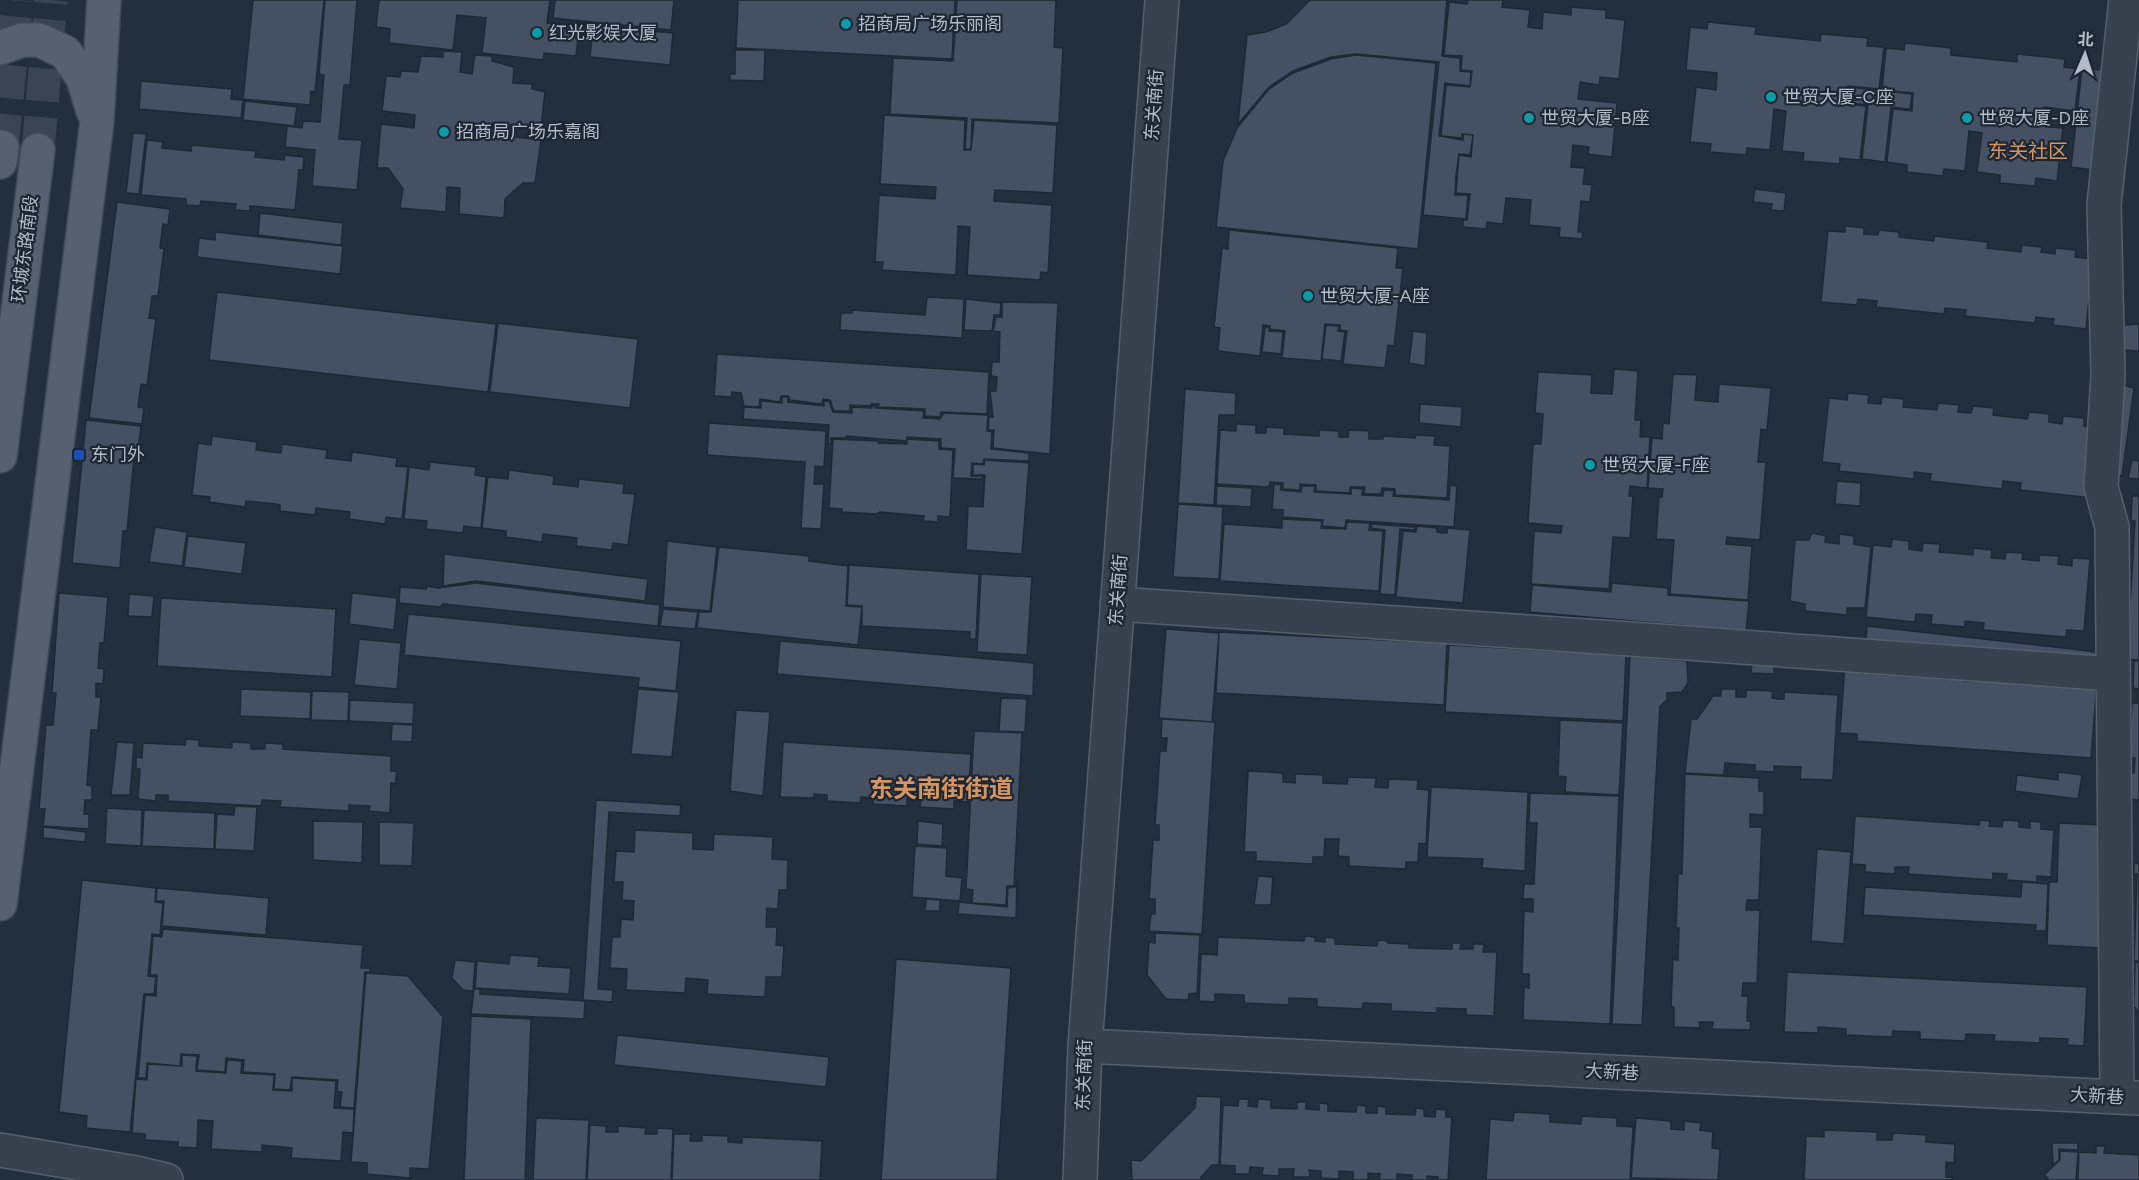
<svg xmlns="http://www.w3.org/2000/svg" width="2139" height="1180" viewBox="0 0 2139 1180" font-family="Figtree,'Noto Sans SC',sans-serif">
  <rect width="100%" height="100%" fill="#242f3e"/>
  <path fill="#455162" stroke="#1f2835" stroke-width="1.5" d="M253,0H324L315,92L311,91L310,105L243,99Z
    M325,0H357L350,85H344L339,139L362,140L357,190L312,186L315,150L285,147L287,126L302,128L303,121L320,122L324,75L319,74Z
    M379,0H550L547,23L591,28L590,39L578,38L576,56L544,53L543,60L482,53L486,18L457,15L453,50L389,43L390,29L376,27Z
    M555,0H674L671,30L553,18Z
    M738,0H955L952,59L736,48Z
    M957,0H1056L1054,47L1063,48L1059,123L972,119L971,149H965L967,118L890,114L893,58L953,61Z
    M1310,0H1447L1442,56L1460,58V71L1471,72L1470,86L1445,83L1439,136L1463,140V134L1473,135L1470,155L1459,154L1456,175L1455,195H1468L1466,219L1423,215L1439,62L1356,54L1331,57L1293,71L1269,87L1238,124L1247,35L1266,32L1286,24Z
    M1468,0H1503L1502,7L1530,10L1528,27L1542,29L1543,12L1571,15V7L1606,10V18L1625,20L1619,79L1600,77L1599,85L1580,82L1578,99L1617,103L1612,157L1588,154L1589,147L1573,145L1571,167L1585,168L1583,184L1592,185L1590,202L1581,201L1578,232H1583L1582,239L1559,237L1560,228L1529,225L1531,200L1506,198L1503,224L1487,222L1486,229L1463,227V220H1467L1470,194L1456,193L1459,155L1471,157L1473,135L1462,134V138L1441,136L1446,85L1470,87L1472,71L1461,70L1462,56L1444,55L1449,2L1467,4Z
    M1708,22L1756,27L1755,34L1820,41L1821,34L1868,38L1867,46L1884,47L1879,89L1848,86L1847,104L1866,106L1860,160L1840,158V164L1803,161L1804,153L1782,151L1786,111L1774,109L1770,150L1747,148L1746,155L1710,152L1711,144L1690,142L1696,87L1716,90L1717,73L1686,70L1690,27L1707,29Z
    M593,26L673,33L670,65L590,57Z
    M1905,43L1951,48V55L2017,62V54L2065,59L2064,67L2080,69L2075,111L2044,107L2042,126L2063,128L2057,181L2036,178L2035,186L2000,183V175L1977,172L1982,133L1969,131L1965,171L1944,169L1943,176L1907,172V165L1887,162L1893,109L1912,111L1913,93L1882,90L1886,48L1904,50Z
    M735,50H765L764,81L730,80V74H735Z
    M443,51L462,52L460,72L472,74L475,55L492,56V61L514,67L513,83L532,84V89L545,92L541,127L509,125L507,136L541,140L535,183H523L505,199L504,218L459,214L460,188L447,187L446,212L400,208L403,189L388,168H377L381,124L414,128L415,115L382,111L386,76L400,77L401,71L418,72L421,56L443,57Z
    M1356,55L1436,63L1418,249L1216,227L1223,161L1237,128L1269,89L1293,73L1331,59Z
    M2082,69L2104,70L2093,170L2071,167Z
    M141,81L232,89L231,99L243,100L241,118L139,109Z
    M1850,87L1912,94L1910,109L1891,107L1885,162L1862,159L1868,105L1849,103Z
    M245,101L297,107L294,126L243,120Z
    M884,115L965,120L964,150H971L974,120L1057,125L1053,193L995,190L994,201L1052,205L1048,273L1041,272L1040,280L967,275L970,227L958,226L956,275L882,270L883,262H875L879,195L935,199L936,187L880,184Z
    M133,133L146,134L139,194L126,193Z
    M147,140L163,142L162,148L191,151L192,145L256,151L255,157L284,160L285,155L304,157L303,170H299L295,210L250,206V211L235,210L236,204L201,201L200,206L186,205V199L141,195Z
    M1755,189L1786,193L1784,211L1771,210L1772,204L1753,202Z
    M117,202L170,209L168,225L163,224L160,248L164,249L158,296H152L149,318L156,319L147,385L141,384L138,407L144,408L142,424L89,418Z
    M260,213L343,223L341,245L258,235Z
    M1845,226L1864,228V234L1878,235L1879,230L1899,232V237L1934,241V236L1988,242L1987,248L2021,252L2022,245L2042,247L2041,252L2055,254V248L2076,250L2075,257L2093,259L2086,329L2053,325L2054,319L2036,317L2035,323L1965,316L1966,310L1945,308L1944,314L1876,307L1877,301L1858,299L1857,305L1821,302L1828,231L1845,232Z
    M1229,230L1398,248L1396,268H1403L1394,346L1388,345L1385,368L1343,364L1347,331L1340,330V325L1325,324L1321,361L1282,358L1285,331L1270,329V326L1263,325L1260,356L1218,351L1220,328L1214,327L1222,248L1228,249Z
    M215,232L343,246L340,274L197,257L199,238L215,240Z
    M217,292L496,324L488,392L209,360Z
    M927,297L964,299L962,338L840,330L841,313H852V310L925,315Z
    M966,299L1001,303L1000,315H994L992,331L964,330Z
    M1002,302L1058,303L1050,454L993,448L994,430H988L989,417H993L990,391H996L997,377L991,376L992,362H999L1000,332L993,331L996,317H1002Z
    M498,323L638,339L630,408L490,392Z
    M2139,324V351L2123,350L2124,325Z
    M1326,325L1339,326L1338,331L1345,332L1341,361L1322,359Z
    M1265,327H1269V331L1283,332L1281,354L1262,352Z
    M1413,331L1427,333L1425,366L1409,363Z
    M717,354L989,372L987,414L941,412L940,417L925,416V409L878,407L879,404H871V406L850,405V411H834L830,400L823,399L822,404L790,400L788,396H781L780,402L760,399L759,407L744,406L741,393L732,392L731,397L714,396Z
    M1614,369L1638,371L1635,420H1641L1640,437H1650L1647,488L1630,486L1629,496H1633L1630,538L1613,537L1609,589L1531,584L1534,531L1561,533L1562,526L1528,523L1533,444H1541L1543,414L1535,413L1538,372L1592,375L1591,393L1612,394Z
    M1673,374L1697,375L1695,400L1718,402L1719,384L1771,388L1767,430L1761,429L1758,462H1766L1760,540L1727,537L1726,544L1752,546L1748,600L1670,594L1674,540L1656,539L1659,497H1662L1663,489L1648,488L1652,438L1662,439L1663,423L1669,424Z
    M2123,385L2134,388L2122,476L2109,474Z
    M1185,389L1236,393L1235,415H1219L1214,505L1178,503Z
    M1848,393L1869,395L1868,403L1881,404L1882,397L1904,399L1903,407L1937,410L1938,403L1959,405L1958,412L1971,413L1973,406L1994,408L1993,415L2027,419L2029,412L2049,414V422L2062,424L2063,416L2084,418V426L2100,428L2092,498L2020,490L2021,483L2003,481L2002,489L1930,481L1931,474L1914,472V479L1839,471L1840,464L1822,462L1829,398L1847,400Z
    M782,397H788V402L824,406V401H829L833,412L852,413V407L872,408V405L876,408L924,411L923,418L940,419L944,413L988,415L987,431L992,432L991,449L1029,453V461L984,459L983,464L972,463L971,476H983L982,479L953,478L955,449L941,448V439L907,437V441L846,436V438H831V444H828L829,425L743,419L744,407L761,408V401L782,403Z
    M1420,404L1462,407L1461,427L1419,423Z
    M86,420L141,426L137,459H134L127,531H123L120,568L72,563Z
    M709,423L826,431L824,467L815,466L814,484H824L821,529L801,528L805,462L707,455Z
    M1236,424L1256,425V433H1266V427L1284,428V434L1301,435L1319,436V430L1339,431V437H1348L1349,430L1369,431V439H1383V436L1415,438L1416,435L1435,436L1434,445L1450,446L1447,498L1395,495V489L1382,488L1381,494H1364L1365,487H1350V493L1316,491V485L1300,484V490L1283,489V483L1270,482L1269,487L1217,484L1220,430L1236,431Z
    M212,436L257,442L256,450L281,453L282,444L327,450L326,458L351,461L352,452L397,458L396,466L408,467L402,519L386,517L385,524L349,519L350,512L316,508L315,515L280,511V505L276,504L246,501L245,507L209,502L210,497L192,495L198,443L211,445Z
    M833,439L878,441V443L907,444V439L939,441V449L953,450L950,517L938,516V522L923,521L924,516L880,512L876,514L842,512V509L829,508Z
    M985,460L1029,463L1022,554L966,550L968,506L983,507L985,475H973V464L984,465Z
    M2132,460L2139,461V479L2128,478Z
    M430,462L476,467L475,475L486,477L481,528L464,526L463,533L426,529L427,521L404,519L409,467L429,470Z
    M509,470L554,476L553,484L578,487L579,479L624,484L623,493L635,494L628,545L613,543L612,550L576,546L577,538L543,534L542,542L506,537V531L482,528L488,477L508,479Z
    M1837,481L1861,483L1860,506L1835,504Z
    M1274,484L1281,485V490L1301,492L1302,486H1315L1314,492L1351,494V488L1363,489L1362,495L1383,496L1384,490L1394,491L1393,496L1449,500L1450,485L1457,486L1454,527L1346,520L1345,528L1322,526L1323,520L1283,517V510L1272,509Z
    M1217,486L1252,488L1251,507L1216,505Z
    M2132,496H2139V660L2127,659L2135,521H2131Z
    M1178,504L1223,507L1219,579L1173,577Z
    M1282,519L1322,521L1321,528L1346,529L1347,522L1370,523L1369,530L1383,531L1379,591L1220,581L1224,524L1282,528Z
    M1372,524L1415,527V530L1400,529L1395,595L1380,594L1385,530L1371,528Z
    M1417,526L1437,528V532L1442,533H1447V528L1470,530L1463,603L1396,597L1403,531L1416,532Z
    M155,527L187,532L182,566L149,562Z
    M1812,533L1826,536L1825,542L1839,544V534L1854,536V544L1871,547L1865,608H1847V615L1805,611V604L1790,601L1795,540H1809Z
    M188,536L246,543L242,574L184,567Z
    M1892,539L1909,541V549L1922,551L1923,543L1940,544L1939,552L1973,555V548L1992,550L1991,558L2005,559L2006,552L2023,553L2022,559L2039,561V555L2059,556L2058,564L2072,566V558L2090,559L2084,631L2067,630L2066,637L1983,630L1984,623L1965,621V627L1931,624L1932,615L1916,614L1915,622L1866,617L1873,545L1891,547Z
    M667,541L717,547L710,611L663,607Z
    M719,547L809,556V561L848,566L846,606L862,607L858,645L697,628L699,612H711Z
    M444,554L648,579L645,601L476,581L443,586Z
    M849,565L979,574L976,639H970V632L862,626V606L847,605Z
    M981,574L1032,577L1027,655L977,652Z
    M476,583L660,605L658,626L443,604L440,607L399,603L400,587L426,589L427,586L438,588Z
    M1612,583L1668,588V595L1749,601L1746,631L1530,612L1532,585L1611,592Z
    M59,593L108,597L104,643H100L98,668L104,669L103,684L96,683V697H101L98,730H91L87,785L92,786V800H85L84,814H89V829L43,826L45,809H39L46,725H53L56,693H52Z
    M352,593L397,598L394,630L349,624Z
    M129,594L154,596L152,617L128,616Z
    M161,598L336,609L332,677L157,666Z
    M663,609L698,612L695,629L660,626Z
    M408,614L681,641L676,691L638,687L639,678L404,655Z
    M1867,626L2089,651L2098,653L2097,666L1866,641Z
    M1166,629L1219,633L1212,722L1159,718Z
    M1219,632L1447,643L1444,705L1216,693Z
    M359,639L401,643L397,689L354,685Z
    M780,641L1034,663L1033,696L777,674Z
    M1449,645L1626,655L1623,721L1445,712Z
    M1630,656L1687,661L1688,683L1682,692L1667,693V700L1660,706L1642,1025L1612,1024Z
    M2134,661H2139V800L2128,799L2129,772L2134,773L2135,758H2129L2132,703H2138L2139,689L2133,688Z
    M1752,662L1774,663V674L1751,673Z
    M1845,664L1862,665L1861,673L1920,677V669L1934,671L1933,678L1950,679L1951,671L1964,672V681H1976L1977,673L2021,677V684L2079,688V681L2097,682L2091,758L1857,741V734L1840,733Z
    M241,689L311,692L310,719L240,716Z
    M638,689L679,692L672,757L631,754Z
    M1721,689H1736V697H1746V690L1773,691L1772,698L1778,699H1784V692L1838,695L1833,780L1800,779L1801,767L1774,766V772L1755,771V765L1725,763L1724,775L1685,773L1691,719H1697L1713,696H1721Z
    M312,691L349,692L348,721L311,720Z
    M1001,698L1027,699L1025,732L999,731Z
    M350,700L414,703L413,724L349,721Z
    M736,710L770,712L763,796L730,791Z
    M1162,719L1215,722L1202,934L1149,931L1151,914H1155V899H1149L1153,840H1159V825H1155L1160,751H1166L1167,738H1161Z
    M1560,720L1623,723L1619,795L1565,792L1566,777L1558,776Z
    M392,724L413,725L412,742L391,741Z
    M974,731L1022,733L1014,886H1007L1006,905L972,903L973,890L966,889Z
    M186,739L199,740V746L232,748V742L251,743V749H265V743L283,744V749L391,756V771H397L395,784L391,783L390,813L369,811L370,806L349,805V811L280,807L281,801L262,800L261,806L168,801V795H156V801L138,799L140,769H136V757L142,758L143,743L185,745Z
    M117,742L134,743L130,795H111Z
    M783,742L971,754L968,802L954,801V809L920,807L921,799H907V806L873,804L874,798L861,797L860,803L827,801V795L814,794V798L780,797Z
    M1248,771L1283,773V782L1295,783V774L1323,775V783L1347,784L1348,777L1376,778L1375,787L1388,788L1389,779L1418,780L1417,789L1429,790L1426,844L1419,843L1418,862H1406V869L1349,866V857L1338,856L1339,839H1325L1324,857H1313V864L1256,861V852H1244Z
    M2058,772L2082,775L2078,799L2015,791L2017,775L2058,780Z
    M1685,774L1759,778V791H1764V815L1750,814V827H1762L1759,900H1747L1746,910H1760L1757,983H1743L1742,996H1748L1747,1021H1751L1750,1030L1712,1029L1713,1022H1699L1700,1028L1674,1027V1007H1671L1673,959L1678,960L1679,928H1676L1678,874H1682Z
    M1431,787L1528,792L1525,871L1482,868L1483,859L1427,857Z
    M1530,793L1619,796L1610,1024L1523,1020L1524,987L1529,988V974H1522L1524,911L1533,912V899H1523L1524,884H1534L1537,823H1529Z
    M596,800L681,805L680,816L609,812L598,989L613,990L612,1002L583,1000Z
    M235,806L257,807L254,851L215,849L217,814L234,815Z
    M107,808L142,810L141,846L105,844Z
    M144,810L215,813L214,849L142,846Z
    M1855,816L1979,825L1980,820L1990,821L1989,826L2002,827L2003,820L2019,821V827L2030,828V821L2041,822V829L2054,830L2051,877L2037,876V882L2006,880L2007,874L1993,873V880L1908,874L1909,867H1895V874L1865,872V865L1852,864Z
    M313,821L363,822L362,863L313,860Z
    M918,821L943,824L942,846L917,844Z
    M379,822L414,823L412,866L379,865Z
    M2059,823L2104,825L2100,948L2047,945L2049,882H2057Z
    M43,827L86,832L85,842L43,838Z
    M635,830L693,833V849L713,850L714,834L773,837L772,859L788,860L787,890H779L778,909L767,908L766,927H777L776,945L784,946L782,977H766L765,997L707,994L708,980L686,978L685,993L626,990L627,969L610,968L612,937H620L621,919L633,920L634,901L622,900L623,882H614L616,851L634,852Z
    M915,846L947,848L946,876L962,878L960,901L912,897Z
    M1817,849L1851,852L1844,944L1811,941Z
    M2139,863V961H2134L2137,874H2134V864Z
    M1258,876L1273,877L1271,905H1254Z
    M82,880L156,888L155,902L163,903L160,935L152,934L148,976L156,977L154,994H144L130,1132L86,1128L87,1116L59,1112Z
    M1017,880L1016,918L958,914L959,902L1007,907L1008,888L1015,887Z
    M2022,882L2048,884L2046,931H2035L2036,925L1863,915L1865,887L2021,897Z
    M157,888L269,898L266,935L162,926L164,901H156Z
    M926,899L940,900V911H925Z
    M163,929L363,945L361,968H370V972H365L354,1108L340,1107L342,1092L337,1091L338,1080L292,1077L290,1090L274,1089L275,1074L243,1072L244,1060L226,1058L225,1072L197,1070L199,1055L181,1054L180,1066L147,1063L146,1078H138L145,995L156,996L157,975H150L153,936L162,937Z
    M1155,933L1200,935L1197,993L1189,994L1188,1000L1166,999L1147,975L1149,942L1155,943Z
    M1305,936L1315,937V941L1325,942V937L1335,938V944L1377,946L1378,940L1388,941V943L1409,944V948L1452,949V943H1461L1460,949H1473V944H1484L1483,952H1497L1494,1016L1466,1015V1009L1437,1008V1013L1391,1011V1004L1363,1003L1362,1009L1317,1007V999L1289,998V1005L1244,1003V995L1215,994V1002L1199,1001L1201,954L1217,955L1218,937L1304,941Z
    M510,955L539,957L538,966L571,968L569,994L475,988L477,961L509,964Z
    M896,959L1011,968L997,1180H881Z
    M455,960L475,962L473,991L463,990L452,978Z
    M2135,962L2139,963V1013L2134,1006Z
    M1787,972L2087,987L2084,1046L2067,1045L2068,1039L2040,1038V1043L1994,1041L1995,1035L1966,1034L1965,1041L1920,1039V1032L1893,1031L1892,1037L1846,1035V1029L1818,1027V1033L1784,1032Z
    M366,973L408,976L443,1017L429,1169L410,1168V1178L367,1174V1163L351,1162Z
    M474,989H480V994L585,1001L584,1019L471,1014Z
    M471,1016L531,1019L525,1180H464Z
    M617,1035L829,1057L826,1087L614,1065Z
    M182,1055L197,1056L196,1071L226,1073L227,1060L242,1061L241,1073L274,1075L273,1090L292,1091V1078L336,1081L334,1108L354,1109L353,1133L343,1132L341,1161L291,1158L292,1148L262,1145V1152L211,1149L213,1121L198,1120L197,1148L178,1147V1142L145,1140V1134L132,1133L136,1079L147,1080L148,1064L182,1066Z
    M1196,1096L1221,1097L1219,1165H1212L1201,1177V1180H1132L1131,1160L1141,1161L1195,1108Z
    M1239,1099H1249L1248,1106L1257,1107L1258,1099L1271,1100V1108L1297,1109V1102H1306V1109L1319,1110V1103L1328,1104V1111L1356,1112L1357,1105L1366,1106V1113H1377V1106L1386,1107V1114L1415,1115L1416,1108L1424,1109V1116L1435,1117L1436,1109L1446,1110V1117H1452L1448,1180H1438V1177L1427,1176V1180H1412V1175L1397,1174V1180H1379L1380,1174L1368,1173V1180H1353V1172L1339,1171V1179L1321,1178V1171L1309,1170L1310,1177H1293L1294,1169H1279V1176L1262,1175L1263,1168L1250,1167L1249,1174H1235V1166L1220,1165L1223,1105L1238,1106Z
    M1514,1112L1550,1114V1122L1581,1124L1582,1116L1617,1118V1126L1633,1127L1630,1180H1486L1490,1119L1513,1121Z
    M536,1118L589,1120L586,1180H533Z
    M1636,1118L1671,1121V1129L1684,1130V1121L1701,1123L1700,1130L1713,1132L1712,1148L1720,1149L1718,1180L1631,1178Z
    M590,1125L606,1126V1132H618V1126L646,1128L645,1134H657V1128L673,1129L671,1180H587Z
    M1824,1130L1877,1132V1140H1892L1893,1133L1926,1135V1142L1955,1144L1954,1163L1946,1162V1177H1952V1180H1804L1806,1136L1824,1137Z
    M674,1134H691L690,1141H702V1135L728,1136V1142L742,1143V1137L822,1141L820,1180H672Z
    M2052,1143H2078V1150L2059,1149V1160L2053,1165Z
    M2096,1146H2105L2104,1153L2139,1155V1180H2078L2079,1152L2096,1153Z
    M2060,1151L2078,1152L2076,1180H2046L2048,1178L2044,1175L2060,1160Z"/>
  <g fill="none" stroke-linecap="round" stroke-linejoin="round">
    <path stroke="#3a4453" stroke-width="33" stroke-dasharray="33 16" stroke-linecap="butt" d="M2,147L17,0
      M38,150L51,0"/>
    <defs>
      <path id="minor" d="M1117,604L1631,639L2113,674
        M1085,1046L2138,1098
        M2117,1097L2112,527L2101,487L2108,375L2104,204L2126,0
        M0,1150L136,1173L166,1180
        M1080,1180L1085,1046L1162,0"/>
      <path id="major" d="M0,48L22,40H39L65,52L83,78L93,111
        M0,162L2,147
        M0,456L38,150
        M0,904L97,121L104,0"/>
    </defs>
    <use href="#minor" stroke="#565f6c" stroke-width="36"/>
    <use href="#major" stroke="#414a57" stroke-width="36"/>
    <use href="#minor" stroke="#38414e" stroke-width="33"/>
    <use href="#major" stroke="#56606e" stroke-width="33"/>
  </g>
  <g fill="#0f9aa8" stroke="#1d2633" stroke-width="2">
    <circle cx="846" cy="24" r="6"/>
    <circle cx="537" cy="33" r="6"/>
    <circle cx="1771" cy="97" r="6"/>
    <circle cx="1529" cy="118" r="6"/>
    <circle cx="1967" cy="118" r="6"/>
    <circle cx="444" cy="132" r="6"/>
    <circle cx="1308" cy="296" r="6"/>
    <circle cx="1590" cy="465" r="6"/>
  </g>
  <rect fill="#1a4fb4" stroke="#1d2633" stroke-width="2" x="73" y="449" width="12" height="12" rx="3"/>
  <g text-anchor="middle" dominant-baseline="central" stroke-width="4.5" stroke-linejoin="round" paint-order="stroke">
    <g font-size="18" fill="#b4bcc9" stroke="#1d2633" text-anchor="start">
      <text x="858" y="24">招商局广场乐丽阁</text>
      <text x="549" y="33">红光影娱大厦</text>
      <text x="1783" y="97">世贸大厦-C座</text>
      <text x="1541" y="118">世贸大厦-B座</text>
      <text x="1979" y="118">世贸大厦-D座</text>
      <text x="456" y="132">招商局广场乐嘉阁</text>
      <text x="1320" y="296">世贸大厦-A座</text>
      <text x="91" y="455">东门外</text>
      <text x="1602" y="465">世贸大厦-F座</text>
    </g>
    <g font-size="18" fill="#b4bcc9" stroke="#1d2633">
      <text transform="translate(1154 105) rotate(-86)">东关南街</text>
      <text transform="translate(25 249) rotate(-83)">环城东路南段</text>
      <text transform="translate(1118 590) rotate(-86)">东关南街</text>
      <text transform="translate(1612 1072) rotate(3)">大新巷</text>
      <text transform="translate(1084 1075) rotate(-88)">东关南街</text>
      <text transform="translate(2097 1096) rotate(3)">大新巷</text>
    </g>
    <g font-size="20" fill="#d59563" stroke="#1d2633">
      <text x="2028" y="151">东关社区</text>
    </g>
    <g font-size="24" font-weight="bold" fill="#d59563" stroke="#1d2633">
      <text x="941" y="788">东关南街街道</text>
    </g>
  </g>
  <g transform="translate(2085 54) rotate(3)" stroke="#1d2633" stroke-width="4.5" paint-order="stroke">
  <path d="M0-4.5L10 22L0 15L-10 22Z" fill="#b4bcc9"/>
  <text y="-9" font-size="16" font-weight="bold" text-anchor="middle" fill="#b4bcc9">北</text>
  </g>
</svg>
